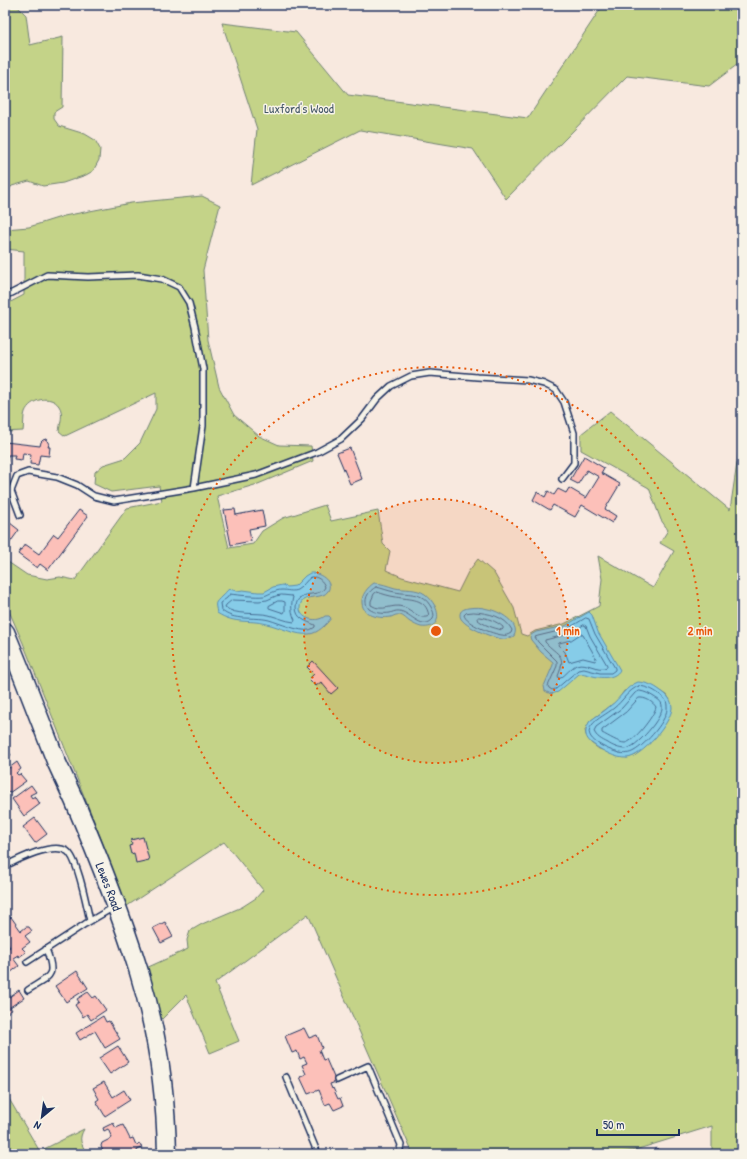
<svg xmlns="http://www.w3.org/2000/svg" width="747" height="1159" viewBox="0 0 747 1159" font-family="'Patrick Hand',sans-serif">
  <rect width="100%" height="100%" fill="#f8e9df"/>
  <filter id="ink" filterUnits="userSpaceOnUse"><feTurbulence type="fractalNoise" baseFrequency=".025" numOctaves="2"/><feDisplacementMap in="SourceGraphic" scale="8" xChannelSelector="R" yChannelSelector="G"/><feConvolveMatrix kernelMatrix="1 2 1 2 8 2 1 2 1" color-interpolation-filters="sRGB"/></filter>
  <g filter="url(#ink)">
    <path fill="#c4d388" stroke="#708173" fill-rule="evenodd" d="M5,5H16L26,15L30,45L63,37L62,107L54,112V119L59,126L85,134L95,140L100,149L99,160L93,171L86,175L63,183L43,186L29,181L12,186L5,194Z
      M603,5H742V61L709,86L627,76L506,199L473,149L360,130L251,185L257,129L222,23L296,32L348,95L528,118Z
      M202,196L220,205L203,270L208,340L219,387L234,415L259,436L279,445L311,446L313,461L258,484L217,496L229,548L253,544L262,531L283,518L325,505L331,521L378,511L383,544L390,551L386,570L402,577L458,592L468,572L478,559L494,573L514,608L521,634L527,636L535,631L564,624L599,606L602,579L598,556L653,588L674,551L660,543L668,530L661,520L649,488L581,450V434L610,411L730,510L742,430V1154H712V1126L635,1150L614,1154H413L308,914L215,983L239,1041L210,1053L186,995L157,1024L144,969L188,949L187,940L190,931L202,924L242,907L256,898L263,890L224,842L127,906L94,821L23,643L5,602V560L27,575L47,579L60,577L75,580L127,508L162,501L159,486L111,492L94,484L95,472L103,465L125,458L140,443L156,409V393L65,436L59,431C60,424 64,413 59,406C51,394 30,399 25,412C23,417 24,425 23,431L5,432V305L24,295V251L5,249V229L29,227L64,216L131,203ZM656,688L667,695L670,700L636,755L627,758L599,749L591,743L586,735L585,730L590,721L617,701L624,691Z
      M5,1092L39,1150L32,1154H5Z
      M84,1129C78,1140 81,1143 87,1154H47L44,1149Z"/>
    <path fill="#86cce8" stroke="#5b8db1" d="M310,573C318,572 334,581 328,591C323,600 304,594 301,603C295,618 316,624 325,616H329L331,618C327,624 317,634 309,634C297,636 280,627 267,624C248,619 236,625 217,613C215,602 214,604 222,596C225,594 226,591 229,589L237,591L243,590L258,592H264L273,587L282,585L287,587L295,586L305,576Z
      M374,583C381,583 388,586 395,588C405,590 416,588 425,594C429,597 432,601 435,606C441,618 437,629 421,627C417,626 414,624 410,622C407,620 404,616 400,615C396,614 394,616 391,617C380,619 363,616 362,603C361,595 368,587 374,583Z
      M468,608C475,607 482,607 488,609C499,611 521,623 514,636C510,638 506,640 502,639C493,638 459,625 460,615C460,610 464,609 468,608Z
      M589,612L592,615L598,632L620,670C614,680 599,678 589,675C585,674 584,673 579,674L558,692L551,694L545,691L544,686L553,665V662L541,652L531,640L530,637L531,635L536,632L565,626Z
      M638,682C648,683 653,685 661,691C667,695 672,700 672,708C671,723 642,757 627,758C616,759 601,750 593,744C584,738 584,730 590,721C596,716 604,712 610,706C621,698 625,687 638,682Z"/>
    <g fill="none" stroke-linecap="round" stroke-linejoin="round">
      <path stroke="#466e95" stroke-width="1" d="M311,577C318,576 323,581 325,587C320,599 297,588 296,607C296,619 306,621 315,625V627C314,628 310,630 309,630C300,632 279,623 269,620C253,616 234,622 221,610L220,603L227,598L230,594C237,595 257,597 264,596C270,594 275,590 282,590C287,590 292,592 297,590C303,587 306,580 311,577Z
        M376,587C382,588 388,591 395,592C410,595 422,591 431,607C433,611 435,614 433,619C423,630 413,616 403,612C398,610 395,611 390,613C383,614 375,613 369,609C362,601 368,591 376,587Z
        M377,592C383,594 389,596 396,597C410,600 426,597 429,616C419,621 412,609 403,607C392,603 383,613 371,605V601L374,594Z
        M282,595L292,596L293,597C291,605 291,612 295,620L294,622C285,621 277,617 269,615C256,612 235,616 225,607L226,605L232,600L259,601L267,600L276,596Z
        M278,601H282L285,602V611L284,613L269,608V606Z
        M474,612C488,613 505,616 512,630L511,633C508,635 505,636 502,635C493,634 466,624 464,615L466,613Z
        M479,617C488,618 496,621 503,627V629L502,630C494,628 483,625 477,619Z
        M586,618L589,619L595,634L615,668V670L611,673H600L584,669L578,670L556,689L552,690L549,688L548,686L557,666V661L538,642L535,637L538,636L567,629Z
        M584,625L586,626L590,636L607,665V667C597,672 587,661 576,665C571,668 566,674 561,678H559L558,676C567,654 558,656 545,642V640L569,634Z
        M581,634L583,635L596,658L595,661L583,658L569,662L565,652L558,645L559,643L571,640Z
        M639,686C647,687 652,689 659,694C663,697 667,700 667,706C669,719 645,745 634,751C629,754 624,754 619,753C609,750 580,739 592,725C597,718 607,714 614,708C623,701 628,690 639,686Z
        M640,691C646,692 649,694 654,697C657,699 662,701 662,706C664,716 636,749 625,749C620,749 612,746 608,743C602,740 596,737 594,731L596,727L622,708L635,693Z
        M639,698C645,697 653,702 656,707C654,716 634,742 625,743C619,743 608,736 602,733V730L626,712Z"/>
    </g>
    <path fill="#fcc0b9" stroke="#1b2f5e" d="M46,439L49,444L48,447H50L49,456L40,455L38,465L30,464L31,454L23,453L22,460L14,459L15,455H8L7,462L5,461V442L40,446L41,442L43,440Z
      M350,448L362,479L350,484L337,453Z
      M584,456L604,468L601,473L620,484L605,509L616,516L612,523L582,505L575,517L553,505L550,510L533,500L537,492L545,497L548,491L554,495L558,489L566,493L569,488L586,498L599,477L587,470L578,484L570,480Z
      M235,509L236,515L262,510L265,526L249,529L251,541L231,545L224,510Z
      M79,510L88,516L48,570L40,564L37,568L18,554L25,544L39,554L54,534L58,537Z
      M5,519L19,530L6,548H5Z
      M313,661L338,688L331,694L321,682L316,686L309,679L314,674L307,667Z
      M5,747L11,755L5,759Z
      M17,762L21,769L16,773L18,775L20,774L26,781L9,793L5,787V771Z
      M31,785L36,792L30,795L32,798L35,796L40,804L24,816L12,799Z
      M35,818L47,834L35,843L23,827Z
      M143,837L149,860L136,863L134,853L131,854L129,846L132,845L131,840Z
      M11,917L21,931L26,927H29L32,931L25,936L30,942L22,948L26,952L19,957L18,955L13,958L19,966L10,973L5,966V951L10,947L5,941V922Z
      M165,922L173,937L161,943L153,928Z
      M77,971L88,988L66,1002L55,986Z
      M19,990L24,998L10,1007L12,1010L5,1014V1000Z
      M88,992L93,998L96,996L106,1010L91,1020L87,1014L83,1017L75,1005L79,1002L77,999Z
      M103,1016L106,1022L109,1021L120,1039L105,1048L95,1031L80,1040L76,1033Z
      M304,1028L309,1038L317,1035L322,1048L319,1050L323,1060L326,1059L336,1082L330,1084L332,1089L333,1088L338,1099L340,1098L343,1106L334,1110L330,1103L325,1105L319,1090L308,1094L300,1077L306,1074L302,1065L307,1063L304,1057L300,1059L297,1051L292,1053L285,1036Z
      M118,1046L128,1062L110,1074L99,1058Z
      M104,1082L113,1097L124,1090L130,1100L105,1116L96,1101L99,1099L93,1088Z
      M113,1123L116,1128L123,1125L130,1139L133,1138L136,1145L140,1144L142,1148L137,1150L138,1154H114L112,1151L107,1153L103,1152L101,1146L102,1143L112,1138L108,1129L104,1131L103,1128Z
      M657,1148L661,1154H649Z"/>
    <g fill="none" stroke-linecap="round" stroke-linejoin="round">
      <defs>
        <path id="lane" d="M5,295L12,293L47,275L88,277L138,275L162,279L179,287L189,303L195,327L203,369V426L194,488L114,501L94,496L77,485L57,477L28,472L17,476L11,491L20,515
          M194,488L256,475L317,452L341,439L362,419L377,399L391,386L411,376L430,373L477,377L528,380L544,384L556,390L564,402L574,433V463L562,479
          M5,866C19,859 52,842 67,851C78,858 87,908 90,921
          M27,962L85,924L114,907
          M28,990C50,976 57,977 46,949
          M286,1077L318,1154
          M337,1080L368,1066L401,1145L399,1154"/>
        <g id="highway">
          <path id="s1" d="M5,632C23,675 39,718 56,761C62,774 68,787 74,800C98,856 121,914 139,972C157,1031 166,1093 167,1154"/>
        </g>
      </defs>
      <use href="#lane" stroke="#1b2f5e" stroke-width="8"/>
      <use href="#highway" stroke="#1b2f5e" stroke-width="21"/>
      <use href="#lane" stroke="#f7f3e8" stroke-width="5"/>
      <use href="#highway" stroke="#f7f3e8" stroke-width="18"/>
    </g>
  </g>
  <circle cx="436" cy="631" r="132" fill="#e8590c" fill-opacity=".12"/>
  <g fill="none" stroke="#e8590c" stroke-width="2" stroke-dasharray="2 4">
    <circle cx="436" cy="631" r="132"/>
    <circle cx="436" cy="631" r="264"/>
  </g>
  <g text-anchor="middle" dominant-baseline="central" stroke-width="3" stroke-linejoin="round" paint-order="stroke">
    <g font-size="13" fill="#455868" stroke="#f7f3e8">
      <text x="299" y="108">Luxford's Wood</text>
    </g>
    <g font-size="13" fill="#1b2f5e" stroke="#f7f3e8">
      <text stroke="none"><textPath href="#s1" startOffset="275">Lewes Road</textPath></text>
    </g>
  </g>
  <circle cx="436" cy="631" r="6" fill="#e8590c" stroke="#f7f3e8" stroke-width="2"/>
  <g font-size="12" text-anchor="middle" font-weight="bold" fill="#e8590c" stroke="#f7f3e8" stroke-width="3" stroke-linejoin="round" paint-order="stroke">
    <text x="568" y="635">1 min</text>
    <text x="700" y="635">2 min</text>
  </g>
  <rect width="747" height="1159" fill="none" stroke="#f7f3e8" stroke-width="20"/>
  <rect x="10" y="10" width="727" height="1139" fill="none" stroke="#1b2f5e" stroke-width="1.5" filter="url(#ink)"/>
  <g transform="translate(42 1117) rotate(209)" stroke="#f7f3e8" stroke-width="3" paint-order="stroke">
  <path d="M0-3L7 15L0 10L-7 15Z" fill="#1b2f5e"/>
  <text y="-6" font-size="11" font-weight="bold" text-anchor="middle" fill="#1b2f5e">N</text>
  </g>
  <path d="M597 1129v6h82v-6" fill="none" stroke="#1b2f5e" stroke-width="2"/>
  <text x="603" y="1129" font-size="12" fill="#1b2f5e" stroke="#f7f3e8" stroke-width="3" paint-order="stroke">50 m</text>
</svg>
